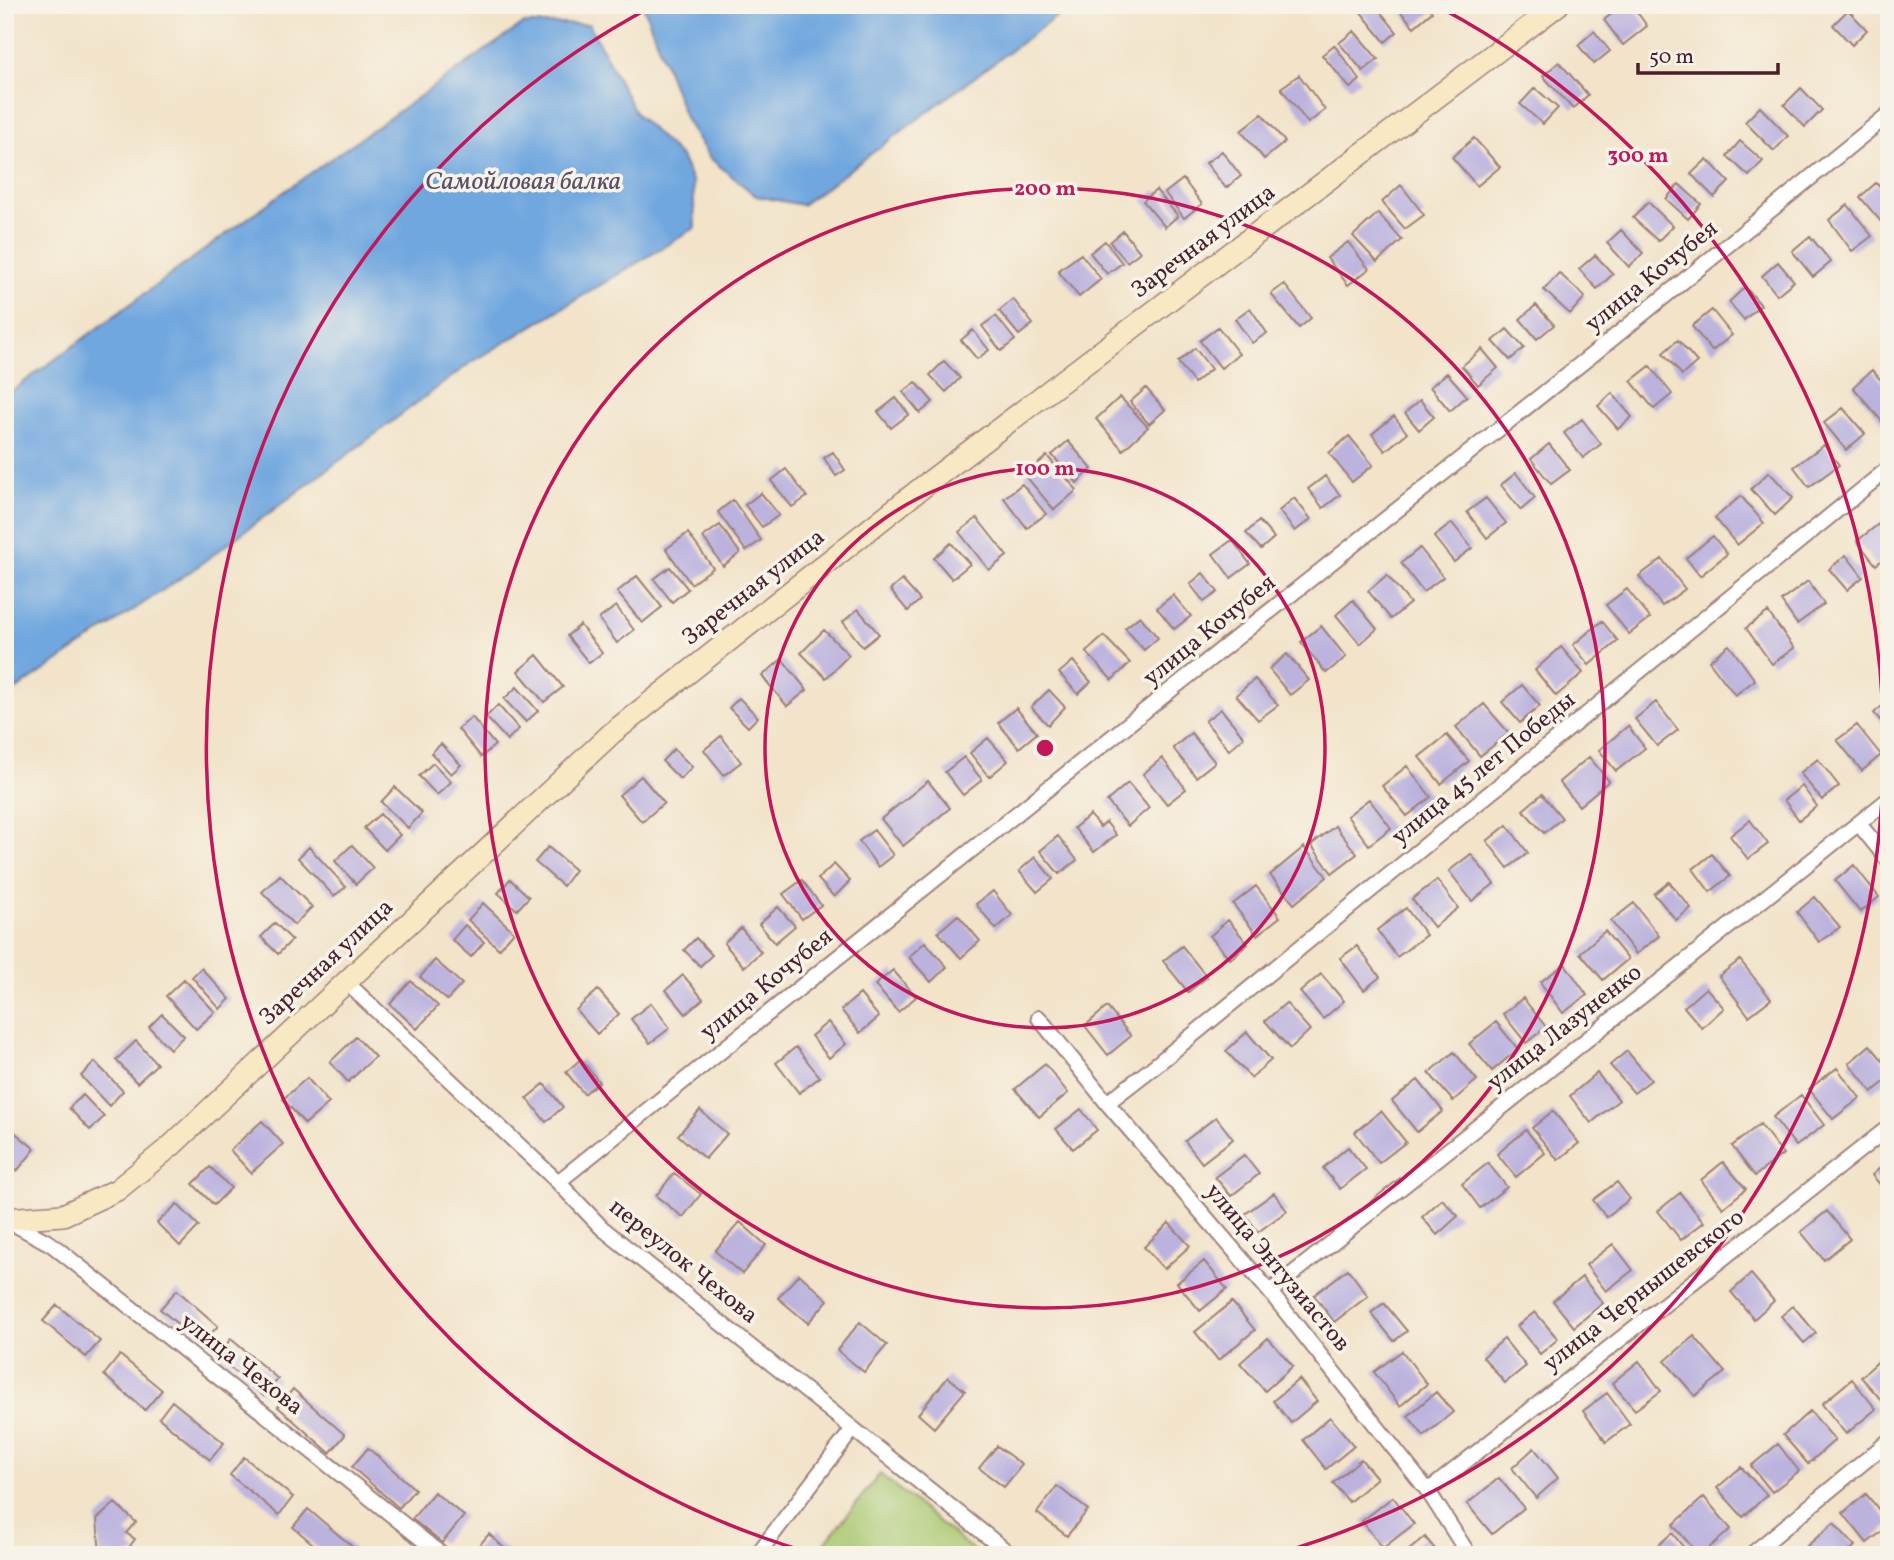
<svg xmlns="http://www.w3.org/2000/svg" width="1894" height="1560" viewBox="0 0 1894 1560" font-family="Vollkorn,serif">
  <rect width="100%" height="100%" fill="#f7f3e8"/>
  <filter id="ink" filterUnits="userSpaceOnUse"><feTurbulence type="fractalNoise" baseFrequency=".0143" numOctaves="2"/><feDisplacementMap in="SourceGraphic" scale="14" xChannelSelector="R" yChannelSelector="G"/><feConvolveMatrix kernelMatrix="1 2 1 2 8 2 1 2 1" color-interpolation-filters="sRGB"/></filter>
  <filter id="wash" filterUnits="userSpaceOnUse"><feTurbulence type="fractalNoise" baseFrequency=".00686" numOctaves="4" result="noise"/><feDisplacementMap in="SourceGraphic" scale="28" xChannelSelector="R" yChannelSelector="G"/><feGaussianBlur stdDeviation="1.57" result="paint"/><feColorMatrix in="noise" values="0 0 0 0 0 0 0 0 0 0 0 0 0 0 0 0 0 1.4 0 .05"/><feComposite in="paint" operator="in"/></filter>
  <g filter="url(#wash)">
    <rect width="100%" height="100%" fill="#f2e3c9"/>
    <path fill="#a9c870" stroke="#7a744e" stroke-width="2" d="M880,1474L979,1555H815Z"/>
    <path fill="#71a7df" stroke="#5e6385" stroke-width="2" d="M643,5H1075L1061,13L802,205L756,196L710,158L686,120Z
      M523,24H589L636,114L681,157L693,183L695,228L469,364L194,569L5,697V396L278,196Z"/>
    <g id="blocks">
      <path fill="#bbb2de" d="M1357,5H1375L1397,32L1385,42L1356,6Z
        M1395,5H1427L1432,12L1414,27Z
        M1623,5H1632L1647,26L1623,45L1604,20Z
        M1848,10L1867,30L1852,45L1833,25Z
        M1354,31L1378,59L1363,71L1339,43Z
        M1594,31L1610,51L1594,64L1578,45Z
        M1334,45L1360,80L1350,88L1322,55Z
        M1559,62L1588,95L1573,109L1543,76Z
        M1299,75L1325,110L1308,123L1281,88Z
        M1535,88L1558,108L1543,124L1520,104Z
        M1801,88L1822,110L1805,127L1784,105Z
        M1760,107L1788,136L1774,151L1745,122Z
        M1262,114L1285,142L1264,159L1241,131Z
        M1474,138L1500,167L1477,186L1452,157Z
        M1740,141L1763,161L1749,176L1727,156Z
        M1222,151L1241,176L1226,188L1206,163Z
        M1707,159L1729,182L1714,197L1691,174Z
        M1183,179L1202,204L1184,218L1165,193Z
        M1876,183L1889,197V218L1882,223L1860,197Z
        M1679,184L1701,204L1688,219L1666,199Z
        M1401,185L1424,215L1405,229L1382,202Z
        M1156,190L1178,216L1165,227L1143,201Z
        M1648,202L1673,226L1658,241L1633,218Z
        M1848,205L1872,236L1852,251L1829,220Z
        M1378,213L1402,240L1377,262L1353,236Z
        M1621,230L1643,253L1629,267L1607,243Z
        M1123,231L1140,252L1127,262L1110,242Z
        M1810,236L1831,262L1813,277L1792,251Z
        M1105,241L1122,263L1107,274L1090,253Z
        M1348,242L1369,269L1348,285L1327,258Z
        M1081,254L1101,279L1079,297L1058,271Z
        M1595,255L1613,274L1597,289L1579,269Z
        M1778,262L1794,281L1777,295L1762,276Z
        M1559,273L1585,297L1570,314L1544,290Z
        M1284,284L1311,318L1299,328L1271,294Z
        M1745,287L1761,305L1744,320L1729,302Z
        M1013,299L1033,324L1019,335L999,311Z
        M1536,305L1554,325L1537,339L1520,319Z
        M1250,308L1267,333L1252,343L1235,319Z
        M1712,310L1732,335L1712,351L1692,326Z
        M996,316L1015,340L1001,351L982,326Z
        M1218,327L1239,354L1221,368L1200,341Z
        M1507,329L1524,348L1510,360L1493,341Z
        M973,330L989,350L977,359L961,340Z
        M1678,340L1697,362L1682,375L1663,353Z
        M1195,348L1211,369L1194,383L1178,362Z
        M1482,349L1498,368L1478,385L1462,366Z
        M944,361L960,378L946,392L930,375Z
        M1650,366L1672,394L1654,409L1631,381Z
        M1872,370L1889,389V422L1885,425L1853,387Z
        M1447,373L1467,396L1450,411L1430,387Z
        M916,382L933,402L920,413L903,392Z
        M1146,388L1165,410L1149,424L1130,402Z
        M1612,393L1632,417L1618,429L1598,406Z
        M1120,397L1148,427L1123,450L1096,419Z
        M896,398L909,414L891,428L878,412Z
        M1420,400L1434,417L1419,430L1405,413Z
        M1843,408L1865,434L1846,450L1824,423Z
        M1394,416L1407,433L1385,451L1372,434Z
        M1582,419L1601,444L1583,458L1564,433Z
        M1349,436L1373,465L1352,482L1329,453Z
        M1068,441L1092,469L1077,483L1052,455Z
        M1549,444L1570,470L1551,484L1531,459Z
        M1824,445L1839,465L1809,487L1794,467Z
        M833,452L845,470L836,476L824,458Z
        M1047,456L1077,490L1054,510L1025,475Z
        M786,469L807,497L792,507L771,481Z
        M1769,472L1793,498L1775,515L1751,489Z
        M1516,473L1535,498L1521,510L1501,485Z
        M1325,476L1340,495L1323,508L1308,489Z
        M1022,484L1046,514L1027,528L1004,498Z
        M761,493L779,515L762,527L745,505Z
        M1741,496L1764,523L1737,545L1715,518Z
        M1294,498L1311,519L1295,531L1279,511Z
        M1486,498L1506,523L1487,538L1467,512Z
        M733,500L761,540L746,551L718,512Z
        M977,518L1007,556L989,570L959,532Z
        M1259,521L1274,538L1261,549L1246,533Z
        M1452,523L1472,548L1454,562L1434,537Z
        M1880,523L1889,534V554L1876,565L1857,541Z
        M720,525L740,553L723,566L703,537Z
        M688,533L713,568L691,584L666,549Z
        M1713,536L1727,554L1700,576L1686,558Z
        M1232,540L1250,564L1231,578L1213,554Z
        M951,543L970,564L952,579L934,558Z
        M1420,548L1443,577L1423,592L1401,563Z
        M1846,555L1863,577L1847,590L1829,569Z
        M1662,559L1685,589L1662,606L1639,576Z
        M670,567L688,589L672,602L654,579Z
        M1203,573L1218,592L1204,602L1190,584Z
        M1387,575L1410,603L1391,619L1368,591Z
        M637,576L662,607L642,623L617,592Z
        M902,580L920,600L908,611L890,590Z
        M1808,581L1824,604L1797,624L1781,601Z
        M1627,589L1650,618L1629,634L1606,605Z
        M1173,595L1191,616L1174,629L1157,608Z
        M1353,600L1377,629L1360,644L1336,615Z
        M616,606L634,630L617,643L599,619Z
        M858,609L879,634L863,647L843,622Z
        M1768,612L1794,648L1772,664L1746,628Z
        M1140,616L1158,638L1144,650L1125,628Z
        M1602,621L1618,641L1589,665L1573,645Z
        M580,625L602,653L589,663L567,636Z
        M1321,626L1346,657L1326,673L1301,642Z
        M824,630L849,655L826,678L801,653Z
        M1104,636L1130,663L1112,680L1086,652Z
        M1729,645L1755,680L1735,695L1709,661Z
        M1561,647L1583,673L1556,696L1535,670Z
        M1287,654L1309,680L1290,695L1269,669Z
        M537,655L563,687L544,702L518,671Z
        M782,659L807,690L787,706L762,676Z
        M1073,661L1091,682L1078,694L1059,673Z
        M1255,679L1278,705L1258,720L1236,695Z
        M1522,685L1540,706L1520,723L1502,702Z
        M517,687L538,711L526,722L504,699Z
        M1049,690L1065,707L1048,725L1031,707Z
        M739,698L758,717L748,727L729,708Z
        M1889,700V731L1874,713Z
        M1656,702L1678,730L1657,746L1635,719Z
        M1484,704L1509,733L1480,756L1456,727Z
        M498,705L519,729L507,740L486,717Z
        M1016,708L1037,733L1019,748L998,723Z
        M1221,709L1244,737L1229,750L1205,721Z
        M472,717L495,745L481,757L458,729Z
        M1857,725L1881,755L1862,771L1837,740Z
        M1628,726L1645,748L1616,771L1599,750Z
        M1191,733L1215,762L1196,777L1173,748Z
        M1447,735L1469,761L1441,784L1419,757Z
        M721,736L741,762L724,775L704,750Z
        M988,738L1008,761L989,777L970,753Z
        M441,744L461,765L451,774L431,753Z
        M674,749L692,767L680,779L662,761Z
        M964,757L982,780L963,795L945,772Z
        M1589,757L1609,781L1579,806L1559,782Z
        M1162,758L1186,789L1167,804L1143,774Z
        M1818,759L1839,786L1822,800L1800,773Z
        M433,763L451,782L437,795L419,776Z
        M1407,766L1431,797L1407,816L1382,786Z
        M641,776L664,803L642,822L619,795Z
        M928,781L950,808L903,846L881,819Z
        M1128,783L1149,808L1128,826L1107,801Z
        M1802,786L1817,806L1799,820L1784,800Z
        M395,787L422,813L408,828L381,802Z
        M1542,794L1562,818L1544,833L1523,810Z
        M1369,799L1391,828L1369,845L1347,816Z
        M380,814L400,835L385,850L364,828Z
        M1090,815L1100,827L1106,822L1116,835L1094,852L1074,828Z
        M1750,820L1768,844L1748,859L1730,836Z
        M1507,825L1528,853L1508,868L1487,841Z
        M1335,826L1357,854L1332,873L1311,845Z
        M874,830L893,855L878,867L859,841Z
        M1058,836L1077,860L1059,874L1040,851Z
        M352,845L373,868L356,884L335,861Z
        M309,847L346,887L334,896L298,858Z
        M548,847L575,870L563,886L535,862Z
        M1304,847L1327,877L1294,904L1270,875Z
        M1471,854L1494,884L1472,901L1449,871Z
        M1712,854L1730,876L1710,892L1693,869Z
        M1035,857L1053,879L1037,892L1019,871Z
        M834,864L850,881L834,897L818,879Z
        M1854,865L1879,897L1860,912L1835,881Z
        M280,875L312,907L294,925L262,892Z
        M510,879L529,897L517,910L498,893Z
        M802,880L821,905L802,919L783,894Z
        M1437,880L1458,908L1434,927L1412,899Z
        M1669,882L1691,908L1676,920L1654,894Z
        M1256,886L1280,917L1257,935L1233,904Z
        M993,891L1012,915L996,929L976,904Z
        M1815,897L1840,927L1819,942L1797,912Z
        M483,903L514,932L499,949L468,920Z
        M1634,903L1659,936L1636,954L1611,921Z
        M778,907L795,926L775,943L759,924Z
        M1406,908L1426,935L1397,957L1377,930Z
        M958,915L980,941L961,958L938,932Z
        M1228,920L1248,944L1230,959L1210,936Z
        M275,923L292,940L278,954L261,937Z
        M465,925L484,942L471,957L452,940Z
        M741,928L761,952L744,967L724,943Z
        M1605,931L1628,959L1603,980L1580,953Z
        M696,938L712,955L700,966L684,950Z
        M925,942L947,967L931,982L909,957Z
        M1182,946L1207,977L1188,992L1163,961Z
        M1357,946L1380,977L1364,990L1340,958Z
        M435,960L462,984L447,1000L420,977Z
        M1740,960L1771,999L1749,1016L1719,976Z
        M1565,964L1587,995L1563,1013L1540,982Z
        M201,968L230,999L220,1009L192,977Z
        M893,970L916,997L898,1012L875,985Z
        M1321,974L1344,1001L1323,1019L1300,992Z
        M683,975L703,999L686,1014L666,990Z
        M184,979L215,1012L196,1029L166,996Z
        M411,981L438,1006L417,1029L390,1004Z
        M1706,988L1724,1008L1702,1028L1684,1007Z
        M598,990L619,1014L597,1034L576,1010Z
        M860,994L879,1017L860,1033L841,1010Z
        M1523,998L1546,1027L1526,1043L1503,1014Z
        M651,1003L670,1028L650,1043L631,1019Z
        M1286,1003L1310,1030L1290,1049L1265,1021Z
        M1107,1007L1131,1036L1108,1055L1085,1026Z
        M162,1014L184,1036L170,1049L149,1027Z
        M828,1022L846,1044L829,1058L811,1036Z
        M1496,1022L1518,1049L1492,1071L1469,1044Z
        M1247,1032L1271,1060L1251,1078L1226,1051Z
        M356,1037L375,1057L348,1082L330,1062Z
        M136,1041L157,1064L137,1083L116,1060Z
        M1870,1045L1889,1068V1078L1872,1092L1849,1063Z
        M796,1047L820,1077L799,1093L776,1063Z
        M1627,1051L1651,1080L1634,1093L1610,1065Z
        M1454,1052L1477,1080L1453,1101L1429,1073Z
        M581,1059L599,1082L584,1094L566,1072Z
        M95,1062L123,1091L109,1106L81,1076Z
        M1045,1064L1068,1093L1039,1117L1015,1089Z
        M1837,1068L1860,1098L1833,1119L1809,1089Z
        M1597,1073L1619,1100L1591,1123L1570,1096Z
        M307,1078L329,1103L305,1124L283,1099Z
        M1418,1080L1443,1111L1417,1132L1392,1101Z
        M544,1084L563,1107L546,1122L527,1098Z
        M83,1095L104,1117L90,1130L69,1108Z
        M1801,1095L1824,1125L1796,1146L1773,1117Z
        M1081,1109L1097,1130L1073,1149L1056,1129Z
        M700,1110L727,1134L705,1159L678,1135Z
        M1381,1111L1406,1142L1379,1163L1355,1132Z
        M1553,1111L1579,1143L1558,1160L1532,1128Z
        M1216,1117L1233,1139L1202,1163L1185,1141Z
        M262,1121L283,1144L251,1173L230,1150Z
        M1760,1124L1783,1154L1755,1176L1732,1146Z
        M8,1127L35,1149L17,1171L5,1162V1131Z
        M1526,1130L1545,1153L1516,1177L1497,1154Z
        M1348,1147L1366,1169L1340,1189L1323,1168Z
        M1244,1155L1259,1174L1231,1196L1215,1177Z
        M1889,1160V1195L1872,1175Z
        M1723,1162L1746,1189L1723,1208L1701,1180Z
        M1488,1163L1507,1187L1480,1208L1462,1184Z
        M210,1167L231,1188L214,1205L193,1184Z
        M674,1173L701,1194L683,1217L656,1196Z
        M1617,1182L1630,1199L1606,1217L1593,1200Z
        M1274,1193L1287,1211L1258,1232L1245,1214Z
        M1680,1193L1704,1222L1681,1240L1658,1211Z
        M1442,1199L1458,1216L1437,1235L1422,1217Z
        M177,1204L199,1226L180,1246L157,1223Z
        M1827,1211L1850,1239L1824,1260L1801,1232Z
        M740,1222L766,1245L742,1274L715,1251Z
        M1169,1223L1190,1246L1164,1269L1144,1247Z
        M1613,1244L1633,1270L1606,1291L1586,1265Z
        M1204,1261L1227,1289L1200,1311L1177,1283Z
        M1348,1269L1368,1296L1334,1322L1314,1295Z
        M799,1274L828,1300L808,1323L778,1298Z
        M1751,1274L1774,1301L1754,1319L1731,1292Z
        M1582,1277L1603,1303L1574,1327L1553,1301Z
        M177,1290L218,1326L201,1344L160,1309Z
        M1232,1302L1255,1330L1218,1360L1195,1332Z
        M1384,1303L1407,1331L1394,1341L1371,1313Z
        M57,1305L100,1341L86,1357L43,1321Z
        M1793,1306L1816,1333L1804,1343L1781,1316Z
        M1535,1312L1558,1339L1540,1354L1517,1326Z
        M860,1322L887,1345L864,1372L837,1350Z
        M1694,1336L1725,1372L1695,1396L1665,1361Z
        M1268,1338L1293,1366L1265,1391L1240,1363Z
        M231,1339L278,1379L264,1396L216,1356Z
        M1504,1339L1526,1366L1505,1383L1483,1357Z
        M1402,1351L1427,1384L1400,1406L1374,1372Z
        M120,1355L162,1390L145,1410L104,1375Z
        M1883,1357L1889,1364V1399L1884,1403L1861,1377Z
        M1639,1361L1661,1391L1635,1410L1612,1383Z
        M948,1377L965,1391L934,1428L918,1414Z
        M1299,1379L1317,1401L1291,1423L1273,1401Z
        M1852,1379L1876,1409L1846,1434L1822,1404Z
        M293,1389L345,1435L330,1453L278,1407Z
        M1436,1392L1453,1412L1424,1436L1408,1416Z
        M1607,1393L1630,1424L1606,1442L1583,1411Z
        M172,1401L224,1443L210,1460L159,1418Z
        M1810,1411L1835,1440L1808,1464L1783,1435Z
        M1330,1417L1354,1446L1326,1469L1303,1440Z
        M1778,1444L1799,1471L1772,1492L1751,1466Z
        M997,1446L1022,1465L1004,1487L979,1468Z
        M368,1448L415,1489L399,1508L352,1467Z
        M1534,1448L1558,1478L1536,1498L1512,1468Z
        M244,1457L293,1497L279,1515L230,1475Z
        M1361,1459L1377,1478L1349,1502L1333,1483Z
        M1741,1467L1767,1495L1743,1517L1717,1488Z
        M1499,1478L1524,1508L1492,1534L1467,1504Z
        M1057,1486L1088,1510L1067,1536L1037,1513Z
        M434,1492L464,1516L442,1543L412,1519Z
        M1866,1494L1889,1522V1526L1867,1543L1843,1513Z
        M1393,1497L1414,1524L1383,1548L1362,1521Z
        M1704,1497L1731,1529L1701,1555H1699L1673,1525Z
        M115,1503L136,1522L126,1533L135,1539L130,1546L136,1552L134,1555H100L97,1519Z
        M308,1509L354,1548L348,1555H326L293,1527Z
        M1834,1523L1855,1546L1845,1555H1814L1807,1546Z
        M1672,1533L1690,1555H1647Z
        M489,1534L512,1555H471Z
        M1425,1537L1440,1555H1403Z"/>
    </g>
  </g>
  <g filter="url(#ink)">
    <use href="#blocks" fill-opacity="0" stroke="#9e817a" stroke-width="2"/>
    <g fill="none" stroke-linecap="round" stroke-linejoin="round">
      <defs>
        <path id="minor" d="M1859,824L1889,861
          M345,981L558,1182L602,1228L1011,1555
          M1039,1018L1107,1103L1270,1292L1428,1491L1469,1555
          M1107,1103L1151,1069L1889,468
          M558,1182L1167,693L1607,343L1889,114
          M7,1220L51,1244L442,1555
          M1270,1292L1889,799
          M1428,1491L1889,1127
          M757,1555L853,1429
          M1751,1555L1889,1441"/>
        <path id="secondary" d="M5,1219L63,1215L117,1190L171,1146L612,733L924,486L1558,5"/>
      </defs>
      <use href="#minor" stroke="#9e817a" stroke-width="18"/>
      <use href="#secondary" stroke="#9e817a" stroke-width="24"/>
      <use href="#minor" stroke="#fff" stroke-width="14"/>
      <use href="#secondary" stroke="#f8e8c3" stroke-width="21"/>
    </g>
  </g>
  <g fill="none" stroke="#c2185b" stroke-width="3.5">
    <circle cx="1045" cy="748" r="280"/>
    <circle cx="1045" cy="748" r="560"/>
    <path d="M814 1554A839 839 0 0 1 651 7M1439 7A839 839 0 0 1 1276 1554"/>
  </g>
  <g text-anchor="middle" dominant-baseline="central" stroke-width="7" stroke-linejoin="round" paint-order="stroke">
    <g font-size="24" fill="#4a1f2b" stroke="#f7f3e8">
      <text transform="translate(1204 242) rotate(-37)">Заречная улица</text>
      <text transform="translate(1652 277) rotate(-39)">улица Кочубея</text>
      <text transform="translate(754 588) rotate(-38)">Заречная улица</text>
      <text transform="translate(1210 631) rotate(-39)">улица Кочубея</text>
      <text transform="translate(1484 769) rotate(-39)">улица 45 лет Победы</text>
      <text transform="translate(327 963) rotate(-43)">Заречная улица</text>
      <text transform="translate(767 985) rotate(-39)">улица Кочубея</text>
      <text transform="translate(1565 1028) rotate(-38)">улица Лазуненко</text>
      <text transform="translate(683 1262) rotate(39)">переулок Чехова</text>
      <text transform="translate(1277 1268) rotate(50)">улица Энтузиастов</text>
      <text transform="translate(1644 1291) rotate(-38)">улица Чернышевского</text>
      <text transform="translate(241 1365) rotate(38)">улица Чехова</text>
    </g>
    <g font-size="26" font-style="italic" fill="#584f6a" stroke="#f7f3e8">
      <text x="523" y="182">Самойловая балка</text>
    </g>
  </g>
  <circle cx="1045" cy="748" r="10" fill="#c2185b" stroke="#f7f3e8" stroke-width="3.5"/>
  <g font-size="21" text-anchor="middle" font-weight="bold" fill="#c2185b" stroke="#f7f3e8" stroke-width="7" stroke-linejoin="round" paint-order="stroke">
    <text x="1638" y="162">300 m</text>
    <text x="1045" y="195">200 m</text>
    <text x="1045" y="475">100 m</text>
  </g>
  <rect width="1894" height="1560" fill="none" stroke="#f7f3e8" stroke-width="28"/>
  <path d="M1638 63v10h140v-10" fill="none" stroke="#4a1f2b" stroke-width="3.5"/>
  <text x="1649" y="63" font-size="21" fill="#4a1f2b" stroke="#f7f3e8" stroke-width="5" paint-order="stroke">50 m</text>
</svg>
